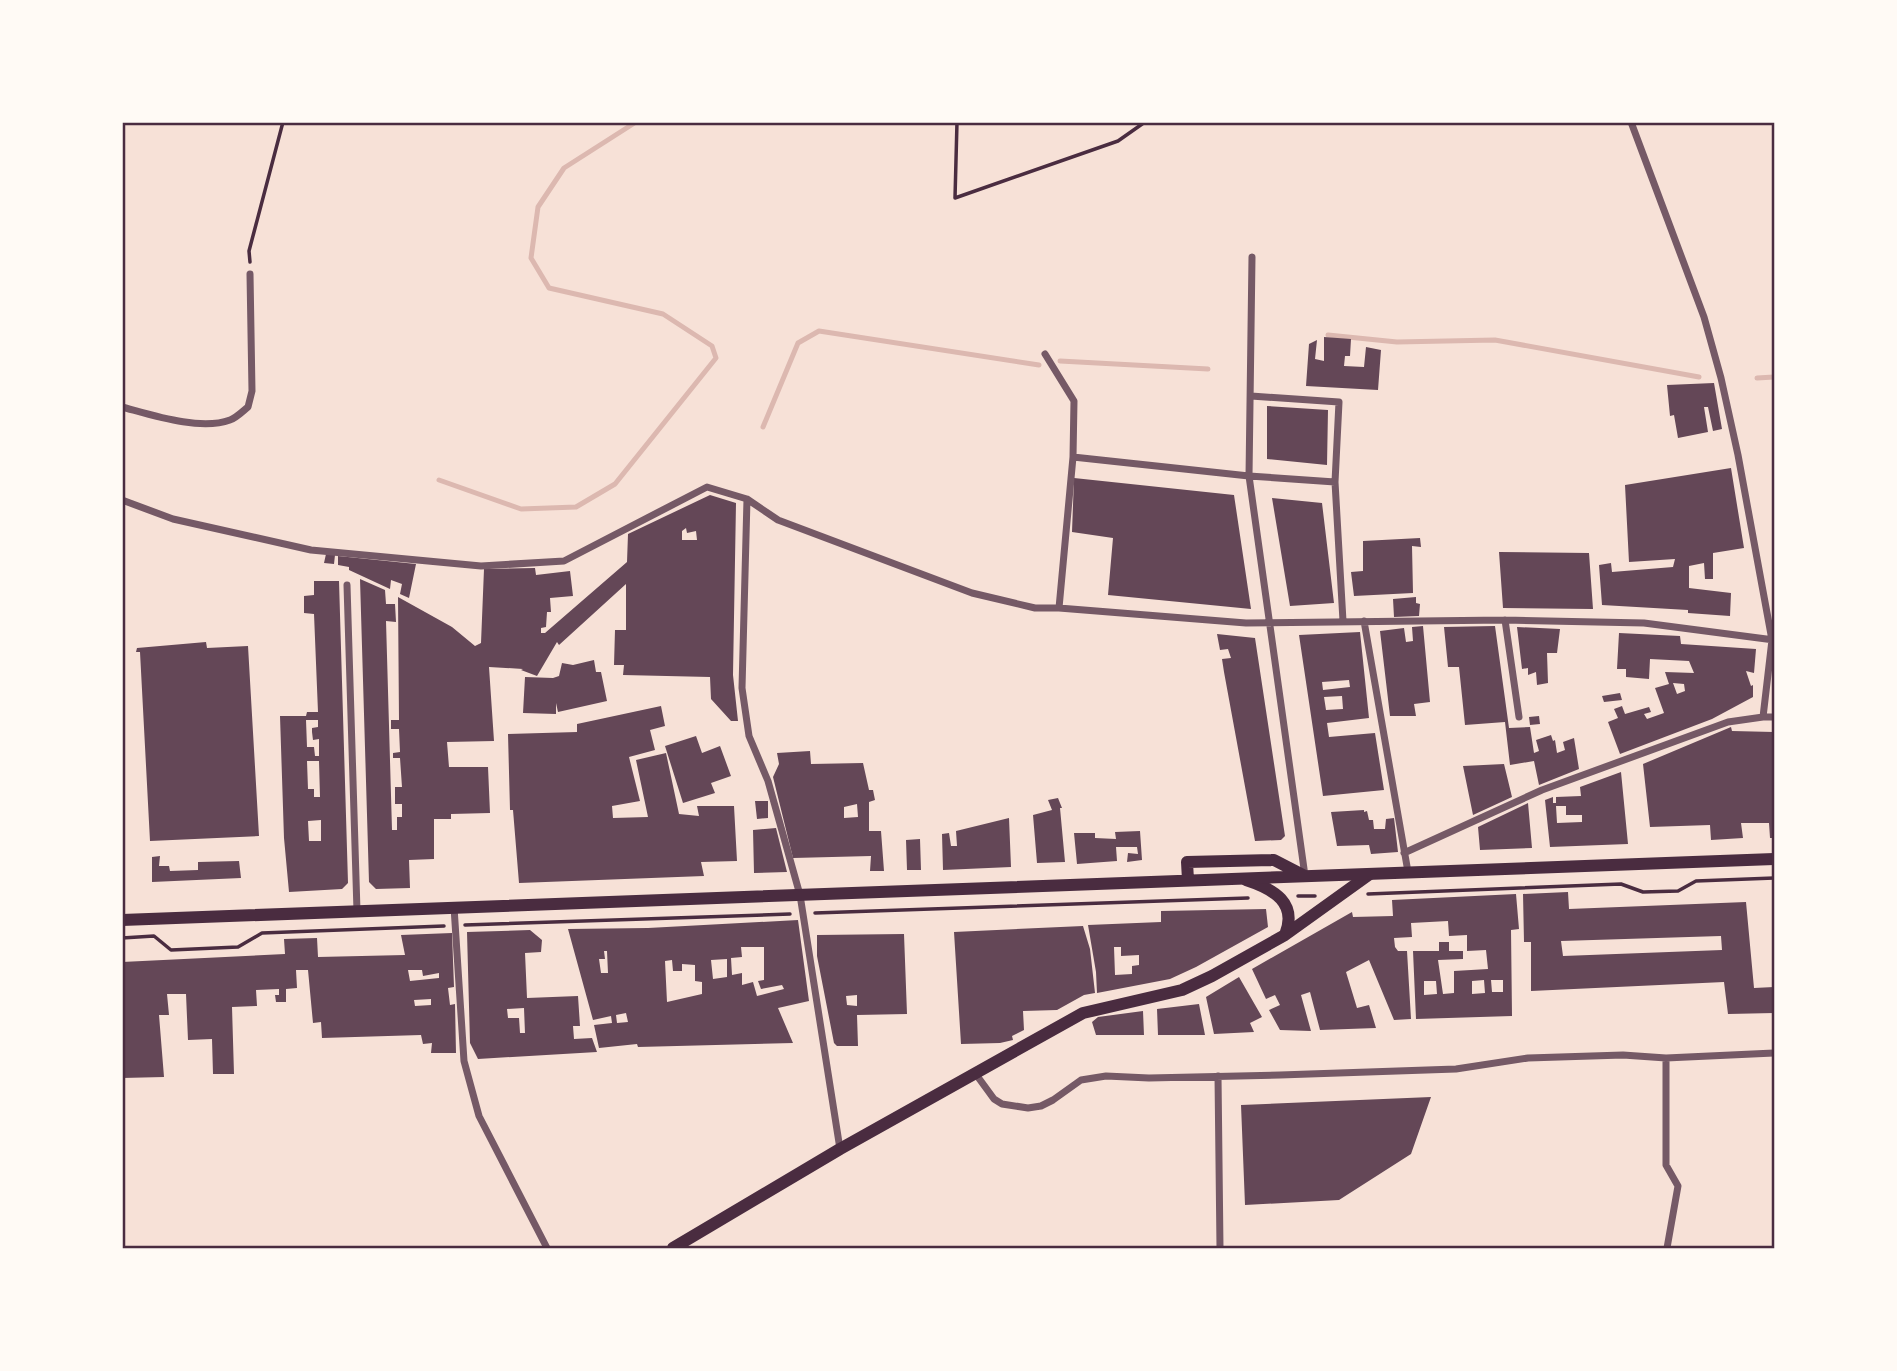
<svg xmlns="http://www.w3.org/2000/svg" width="1897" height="1371" viewBox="0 0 1897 1371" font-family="'DejaVu Sans',sans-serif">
  <rect width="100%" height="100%" fill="#f7e1d7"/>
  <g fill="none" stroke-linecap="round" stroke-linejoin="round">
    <path stroke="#dcb8b0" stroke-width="5" d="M1328,335L1397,342L1495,340L1699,377
      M1060,361L1208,369
      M1757,378L1774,377
      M763,427L798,343L819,331L1039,365
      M439,480L521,509L576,507L615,484L716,358L712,346L663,314L549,288L531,258L538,207L564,168L636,122"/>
  </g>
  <path fill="#644757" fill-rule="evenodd" d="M1324,337L1351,339L1350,356H1345L1344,366L1364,367L1366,347L1381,350L1378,390L1306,386L1309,344L1317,340L1315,359L1324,361Z
    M1714,383L1722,429L1713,431L1708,407H1704L1708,432L1678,438L1674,415L1670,416L1667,385Z
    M1267,406L1328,410L1327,465L1267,459Z
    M1731,468L1744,548L1713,553V579H1705L1704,563L1689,566V588L1731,593L1730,616L1688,613V610L1602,605L1599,565L1611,563L1612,572L1673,567L1675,559L1629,562L1625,485Z
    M1074,478L1234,495L1251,609L1108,595L1113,538L1072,532Z
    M710,495L736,503L733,675L738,721H731L711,699L710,677L623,675L624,665H614L615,630H626V584L559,645L557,642L537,676L521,670L523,669L489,667L494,741L447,742L449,767H488L490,813L451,814V819H434V859L409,860L410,888L376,889L369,882L360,579L385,590L386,604H395L396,622L386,621L392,830H397V817H402V804H395V787H402L400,758H393V753L400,752L399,729H391V720H399L398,597L452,627L475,646L481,643L484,569L535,568L536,575L570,571L573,596L550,598L551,612H547L546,627L541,628V633H545L627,562L628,534ZM686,528L687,533L696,531L697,540H682V531Z
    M1272,498L1322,503L1334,603L1290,606Z
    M1420,538L1421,547L1412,546L1413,593L1354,596L1351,572L1363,571V541Z
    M1499,552L1589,553L1593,609L1503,608Z
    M326,554L335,555L334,564L324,563Z
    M338,556L416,564L409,598L400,594L402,584L391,580L390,589L349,570V567L338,565Z
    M314,581H339L348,883L342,889L289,892L284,838L280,716H306L307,712H318L314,614L304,613V596L314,595ZM306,720H318V727L312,728V732L313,740L319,739V756H315L314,747H307ZM307,761H319L320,797H314V789H308ZM321,820V841H309L308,821Z
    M1416,597V603L1420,604L1419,616L1394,617L1393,599Z
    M1423,626L1430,702L1414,704L1416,716H1390L1380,631L1404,628L1406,642L1413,641L1412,627Z
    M1495,626L1509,728L1530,727L1534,753L1539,751L1536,740L1551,735L1553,741L1555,740L1557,753L1565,750L1563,742L1574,738L1579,769L1539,785L1534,761L1510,765L1505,722L1465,725L1459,667H1448L1444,627Z
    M1517,627L1560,629L1557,653H1547L1548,683L1537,685L1536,672L1528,675V668L1522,669Z
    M1360,632L1369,718L1327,723L1329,737L1375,733L1384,790L1323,796L1299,635ZM1349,680L1350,687L1323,690L1322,682ZM1342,696L1343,709L1326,710L1324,697Z
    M1619,633L1680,636L1681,644L1756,649L1754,673L1746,671L1751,686L1753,685V697L1712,719L1620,754L1608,722L1618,718L1614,709L1622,706L1625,714L1649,707L1651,712L1644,714L1647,719L1664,713L1655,688L1669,684L1665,672L1694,673L1689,661L1650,659L1649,679L1626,677V669H1617ZM1673,683L1684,684L1685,691L1677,694Z
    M1217,634L1255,638L1285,836L1281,840L1255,841L1224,672L1222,659L1231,658L1228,649L1220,650Z
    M206,642L207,648L248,646L259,836L150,841L140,652H136L137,648Z
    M594,660L596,672H601L607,701L558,712L556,703V714L523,713L525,677L553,678L559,676L562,663L573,665Z
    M1620,693L1622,700L1604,702L1602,696Z
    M661,706L665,726L650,730L655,750L629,757L640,801L612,806L613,818L648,817L636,760L666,753L679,814L699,816L697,806H734L737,861L701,862L704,876L519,883L513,810H510L508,734L577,732V724Z
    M1539,716L1540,724L1530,725L1529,717Z
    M1731,727L1732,731L1774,732V838H1770L1769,823H1741L1743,838L1711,840L1710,825L1650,827L1643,764Z
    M696,736L702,753L720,746L731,776L711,783L715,793L683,803L665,746Z
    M810,751L811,764L863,763L869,790H873L875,800L869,802V831H881L884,871H870L871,856L793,858L773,777L779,764L777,753ZM857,804L858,817L844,818V807Z
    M1504,764L1512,797L1473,815L1463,766Z
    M1621,772L1628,844L1550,847L1545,800L1553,797V803H1556V797L1581,796L1580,787ZM1556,806H1566V815H1582V822L1557,823Z
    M1058,798L1062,808H1060L1065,862L1037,863L1033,815L1052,810L1048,800Z
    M755,801H768V818L757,819Z
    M1528,803L1532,848L1480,850L1478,827Z
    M1364,810V812L1367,811L1369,820H1373L1374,829H1385L1386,819L1394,818L1398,852L1371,854L1369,845L1337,846L1331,812Z
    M1009,818L1011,867L943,870L942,834L949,833L951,846H957L956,831Z
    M776,828L787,872L754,873L753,830Z
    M1140,831L1142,860L1127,862L1128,853L1138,854L1137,847H1116L1117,861L1077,864L1074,833H1095V838L1116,839L1115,832Z
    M920,839L921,870H907L906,840Z
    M160,856L159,866H169L170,871L198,870V862L239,861L241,878L152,882V857Z
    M1568,892L1569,909L1746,902L1754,988L1774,987V1013L1728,1014L1724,982L1531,991V942H1524L1523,894ZM1721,936L1722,950L1563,956L1561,941Z
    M1516,894L1519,929L1511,930L1512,1016L1416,1019L1413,951H1439V942H1449V951H1463V959L1438,960L1443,994L1454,993V971L1488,969L1486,950L1467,951V935L1449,936L1448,921L1411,923L1412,937L1394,938L1395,947L1398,951H1407L1411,1019L1394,1020L1369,960L1346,972L1357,1008L1369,1005L1376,1028L1320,1030L1310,992L1301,995L1311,1031L1280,1030L1269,1010L1280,1005L1275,995L1266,999L1252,969L1352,912L1353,917L1393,916L1392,900ZM1484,980L1485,993L1472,994V981ZM1491,980H1503V992H1492ZM1424,981H1436L1437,994L1424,995Z
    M1266,909L1268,927L1196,967L1170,979L1097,993L1096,972L1088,925L1161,922V911ZM1114,947H1121V956L1139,955V965L1132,966V974L1115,975Z
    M798,920L809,1001L778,1008L793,1043L638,1047L637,1044L599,1048L594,1025L612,1023L611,1016L593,1020L568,929L648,928ZM741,947H764V980L758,981L761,989L782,985L784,989L757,996L753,982L742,985V973L732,975L731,958L742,957ZM604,951H607L608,973H601L599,959H605ZM727,959V977L713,979L711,960ZM672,960L673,971H682V964L695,965V981L702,982V994L667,1002L665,961ZM626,1013L628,1022L617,1023L616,1015Z
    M1083,926L1090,949L1095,993L1084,995L1057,1010L1023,1011L1024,1030L1012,1036L1013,1040L1000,1043L961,1044L954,932Z
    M530,930L542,940L541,952L525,953L527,998L578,996L580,1026H573L574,1039L592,1038L597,1052L478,1059L470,1043L467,932ZM524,1008L525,1033H520L519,1018H508L507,1009Z
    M452,933L454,987L448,988L450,1005L455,1004L456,1053H431L432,1043L423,1044L421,1035L322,1038L321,1022L313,1023L308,970H296L297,988L286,989V1002H276L275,995H279V989L256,990L257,1006L232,1007L234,1074H213L212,1039L188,1040L186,994H167L169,1015H159L164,1077L122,1078V962L285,954L284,939L317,938L318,957L405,955L401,935ZM408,970H422L423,976L439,973V978L410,981ZM431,999V1005L415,1006L414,1000Z
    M904,934L907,1014L857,1015L858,1046H837L834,1043L817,956V935ZM857,995V1006L847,1005L846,996Z
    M1239,977L1262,1017L1250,1023L1254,1032L1214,1034L1206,997Z
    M1199,1004L1205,1035H1158L1157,1009Z
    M1143,1011L1144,1035H1096L1092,1022L1098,1017Z
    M1431,1097L1411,1154L1339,1200L1245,1205L1241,1105Z"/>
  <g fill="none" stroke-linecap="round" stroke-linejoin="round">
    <path stroke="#4a2c40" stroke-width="3.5" d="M957,122L955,198L1118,141L1145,122
      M250,262L249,251L283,122
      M1368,894L1621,884L1643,892L1678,891L1696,881L1774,878
      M1298,896H1315
      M815,913L1248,898
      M465,925L790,914
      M122,938L154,936L171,950L238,947L262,933L444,926"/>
    <path stroke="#755966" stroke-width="7" d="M1631,122L1704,317L1721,378L1738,455L1772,640L1763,717
      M1252,257L1249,476L1305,876
      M1045,354L1074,401L1073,457L1059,608
      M1251,396L1339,402L1335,482L1343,621
      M122,407C152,415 200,431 230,420C236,418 243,411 248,407L252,391L250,274
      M1073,457L1249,476L1335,482
      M747,499L742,688L749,736L768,781L800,895L840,1149
      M122,500L173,519L311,550L481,566L564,561L707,487L747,499L778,520L972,593L1035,608H1059L1246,623L1505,620L1644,623L1774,640
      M347,585L357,911
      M1505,620L1519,717
      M1364,621L1408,872
      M1404,853L1542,790L1728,722L1763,717H1774
      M454,907L464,1061L479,1116L547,1248
      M1666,1058V1165L1678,1186L1667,1248
      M975,1073L994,1099L1002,1104L1028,1108L1041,1106L1053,1100L1081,1080L1106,1076L1149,1078L1280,1075L1456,1069L1528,1058L1623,1055L1666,1058L1774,1053
      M1218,1076L1220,1248"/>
    <path stroke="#4a2c40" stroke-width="12" d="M1246,880C1274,889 1298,903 1285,935
      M673,1248L840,1149L1083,1013L1182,990L1212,976L1285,935L1370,874"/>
    <path stroke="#4a2c40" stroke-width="12" d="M1188,880L1187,862L1274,860L1305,876
      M122,920L1774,859"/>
  </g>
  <rect width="1897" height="1371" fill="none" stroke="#fffaf5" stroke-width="248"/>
  <rect x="124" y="124" width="1649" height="1123" fill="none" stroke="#4a2c40" stroke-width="2.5"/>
</svg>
